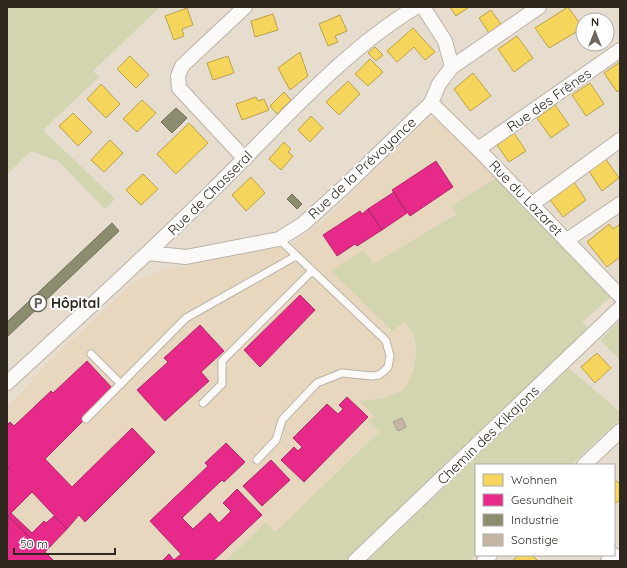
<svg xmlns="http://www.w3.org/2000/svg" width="627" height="568" viewBox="0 0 627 568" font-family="Quicksand,sans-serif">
  <rect width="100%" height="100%" fill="#e7ddcf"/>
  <path fill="#e8d7bf" d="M428,118H433L463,141L498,177L452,206L456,213L374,265L363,250L332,271L391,331L404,321L413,334L415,363L411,378L406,387L389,396L361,401L374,416L379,432L275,532L266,522L225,561H7V406L31,382L36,374L129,286L140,279L165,270L267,250L296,242L329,216Z"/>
  <path fill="#d2d5b0" d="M7,7H160L93,71L99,77L43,130L115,199L105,209L58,161L31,151L7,174Z
    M498,177L613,295L582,322L590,329L345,561H225L266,522L275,532L379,432L368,421L374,416L360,401C373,400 388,398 399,392C415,382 419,350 413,334C411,330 407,325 405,321L392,331L331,271L363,250L374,264L456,214L451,206Z
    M620,321V360L600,340Z
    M569,368L620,412V419L571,465H476V555L470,561H367Z"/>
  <path fill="#f6d55c" stroke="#baa14a" d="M450,7H469L456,16Z
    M568,7L583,28L549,48L535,28Z
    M187,8L193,25L182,29L184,36L174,40L165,16Z
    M491,10L503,27L491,36L479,18Z
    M273,14L278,30L255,37L251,21Z
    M340,15L347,31L335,36L338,42L328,46L319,24Z
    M413,28L435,52L425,60L414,47L397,62L387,51Z
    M517,36L533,58L514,72L498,49Z
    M375,47L383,55L376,61L368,53Z
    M300,52L308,76L290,90L278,68Z
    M130,56L149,75L136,88L117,69Z
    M228,56L234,73L213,80L207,63Z
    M370,59L383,72L368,86L355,74Z
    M620,62V90L617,92L604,73Z
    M473,73L491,96L470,111L454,89Z
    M348,81L360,94L339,115L326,102Z
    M590,83L604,104L586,116L572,95Z
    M101,84L120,104L106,118L87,99Z
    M284,92L291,100L277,114L270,106Z
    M256,97L258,101L264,99L269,110L242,120L236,104Z
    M142,100L156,113L137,132L123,119Z
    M555,105L569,125L551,138L537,118Z
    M73,113L92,132L78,146L59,126Z
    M311,116L323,128L310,142L298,130Z
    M189,123L208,143L176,174L157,154Z
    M514,133L526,151L509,162L497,145Z
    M110,140L123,153L104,172L91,160Z
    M284,142L291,149L288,152L293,156L281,170L269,159Z
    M605,158L619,178L602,191L588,170Z
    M143,174L158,189L141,205L126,190Z
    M251,177L265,193L246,211L232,195Z
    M572,179L586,200L563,217L548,197Z
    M609,224L613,229L620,224V257L607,267L587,242Z
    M597,353L611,368L595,383L581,367Z
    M614,479L620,484V500L614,504Z
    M519,555H532L538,561H512Z"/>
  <path fill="#e7298a" stroke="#b0296a" d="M436,161L453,187L410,216L392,190Z
    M394,192L407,213L382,230L368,209Z
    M368,209L382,230L357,246L355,244L337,256L323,235L360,211L362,214Z
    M300,295L315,310L260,367L244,350Z
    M200,325L224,351L201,372L209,381L165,421L137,390L168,362L164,358Z
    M87,361L114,390L45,459L72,487L132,428L155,452L85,522L79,515L67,529L32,492L7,517V470L9,468L7,466V425L10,422L14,426L51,391L53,393Z
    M347,397L368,417L304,482L281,460L294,447L298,451L302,447L293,438L327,404L338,414L343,409L339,405Z
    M226,443L245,462L224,482L222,480L182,518L193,529L210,513L219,523L231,511L223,503L237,489L262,515L213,561H162L169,554L174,560L181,554L150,521L208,466L205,463Z
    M271,460L290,480L262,506L243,486Z
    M11,513L32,533L44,521L46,523L54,516L67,529L45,552L8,516Z
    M8,516L45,552L54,561H7Z"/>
  <path fill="#8c8c6e" stroke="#706e56" d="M176,108L187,118L172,133L161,122Z
    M292,194L302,204L297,209L287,199Z
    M112,223L119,231L7,337V322Z"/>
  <path fill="#c5b6a1" stroke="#a79f94" d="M402,418L406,427L398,431L393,422Z"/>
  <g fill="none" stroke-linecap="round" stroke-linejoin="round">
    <defs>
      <path id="lane" d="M91,354L121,384
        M203,403L222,384V361L312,271
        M86,419L186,318L296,256
        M257,460L276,440L282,420L317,383L342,373L372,376L379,375L384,371L388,367L390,356L386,341L381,336L279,239"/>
      <path id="street" d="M423,7L445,41L452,67
        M431,103L478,149L620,296
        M478,149L620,50
        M245,159L179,88L178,76L182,66L245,7
        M532,204L620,140
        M567,240L620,204
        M148,253L186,257L279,239L303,224L344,187L431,103L439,84L452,67L539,7
        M7,383C80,316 153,250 223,180C284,120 342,52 416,7
        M584,465L620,431
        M355,561L620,308
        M484,561L490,555
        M608,561L614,555"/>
    </defs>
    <use href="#lane" stroke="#bab2a7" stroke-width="9"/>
    <use href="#street" stroke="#bab2a7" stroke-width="16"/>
    <use href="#lane" stroke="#fbfaf8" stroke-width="7"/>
    <use href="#street" stroke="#fbfaf8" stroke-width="14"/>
  </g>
  <defs>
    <symbol id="parking-ring" viewBox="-11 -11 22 22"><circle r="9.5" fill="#fff" stroke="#6f675d" stroke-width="1.5"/><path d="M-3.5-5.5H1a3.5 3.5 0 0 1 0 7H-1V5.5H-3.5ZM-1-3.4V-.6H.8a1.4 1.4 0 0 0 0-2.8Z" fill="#6f675d"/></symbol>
  </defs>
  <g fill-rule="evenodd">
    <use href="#parking-ring" x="28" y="293" width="20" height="20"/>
  </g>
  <g text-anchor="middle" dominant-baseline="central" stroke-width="4" stroke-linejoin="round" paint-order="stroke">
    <g font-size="14" fill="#2f281f" stroke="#fff">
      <text transform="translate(549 100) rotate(-35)">Rue des Frênes</text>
      <text transform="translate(362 168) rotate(-43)">Rue de la Prévoyance</text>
      <text transform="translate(210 193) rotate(-45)">Rue de Chasseral</text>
      <text transform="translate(526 198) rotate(46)">Rue du Lazaret</text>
      <text transform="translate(488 435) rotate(-44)">Chemin des Kikajons</text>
    </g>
    <g font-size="14" font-weight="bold" fill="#2f281f" stroke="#fff" text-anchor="start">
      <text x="51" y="303">Hôpital</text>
    </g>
  </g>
  <rect width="627" height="568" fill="none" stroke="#2f281f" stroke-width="16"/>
  <rect x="475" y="464" width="140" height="92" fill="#ffffff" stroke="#aca9a5"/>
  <rect x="483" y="474" width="20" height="12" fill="#f6d55c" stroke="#aca9a5"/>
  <text x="511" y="484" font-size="12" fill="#2f281f">Wohnen</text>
  <rect x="483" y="494" width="20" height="12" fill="#e7298a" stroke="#aca9a5"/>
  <text x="511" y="504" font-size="12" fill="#2f281f">Gesundheit</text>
  <rect x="483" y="514" width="20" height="12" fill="#8c8c6e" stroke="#aca9a5"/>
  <text x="511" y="524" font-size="12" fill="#2f281f">Industrie</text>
  <rect x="483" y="534" width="20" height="12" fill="#c5b6a1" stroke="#aca9a5"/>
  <text x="511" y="544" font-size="12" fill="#2f281f">Sonstige</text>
  <g transform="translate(595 32)"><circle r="19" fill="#ffffff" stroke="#aca9a5"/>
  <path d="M0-3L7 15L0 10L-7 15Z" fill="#6f675d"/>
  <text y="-6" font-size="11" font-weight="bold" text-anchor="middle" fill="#2f281f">N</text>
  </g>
  <path d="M14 548v6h101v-6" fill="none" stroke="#2f281f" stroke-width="2"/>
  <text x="20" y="548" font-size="12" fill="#2f281f" stroke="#ffffff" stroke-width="3" paint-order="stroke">50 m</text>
</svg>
